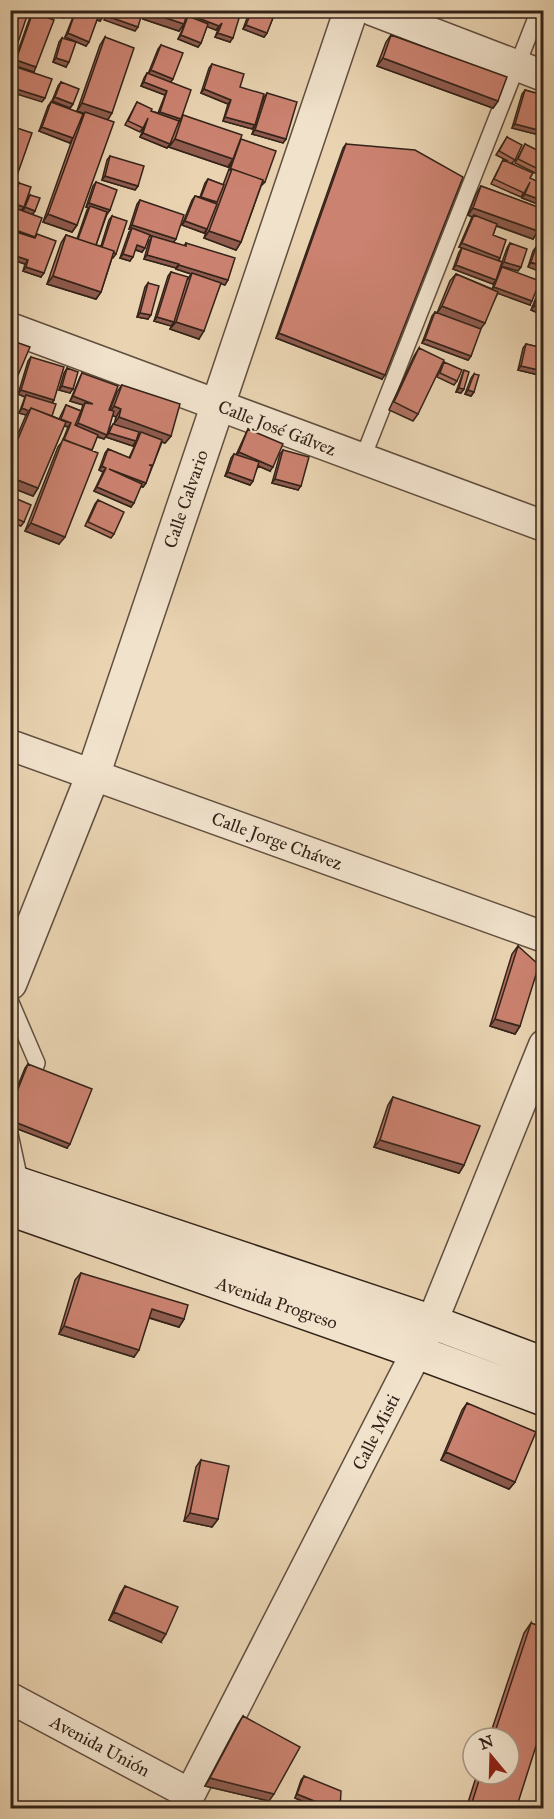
<svg xmlns="http://www.w3.org/2000/svg" width="554" height="1819" viewBox="0 0 554 1819" font-family="'IM FELL Great Primer',serif">
  <rect width="100%" height="100%" fill="#e9d3b1"/>
  <filter id="stains"><feTurbulence type="fractalNoise" baseFrequency=".00333" numOctaves="4"/><feColorMatrix values="0 0 0 0 .2 0 0 0 0 .09 0 0 0 0 .02 0 0 0 .5 -.17"/></filter>
  <radialGradient id="worn" r=".72"><stop offset=".6" stop-color="#630" stop-opacity="0"/><stop offset="1" stop-color="#630" stop-opacity=".3"/></radialGradient>
  <g fill="none" stroke-linecap="round" stroke-linejoin="round">
    <defs>
      <path id="service" d="M362,460L539,10
        M10,1000L37,1063L34,1072
        M10,1134L21,1185"/>
      <path id="minor" d="M372,10L544,76
        M10,328L544,526
        M10,745L544,937
        M10,1698L190,1794
        M185,1808L190,1794L432,1322L544,1045"/>
      <path id="tertiary" d="M10,983L93,775L351,10"/>
      <path id="secondary" d="M10,1181L432,1322L544,1364
        M10,1209L417,1352L544,1399"/>
    </defs>
    <use href="#service" stroke="#614f3f" stroke-width="18"/>
    <use href="#minor" stroke="#614f3f" stroke-width="33"/>
    <use href="#tertiary" stroke="#614f3f" stroke-width="36"/>
    <use href="#secondary" stroke="#342319" stroke-width="36"/>
    <use href="#service" stroke="#f1e2cc" stroke-width="15"/>
    <use href="#minor" stroke="#f1e2cc" stroke-width="30"/>
    <use href="#tertiary" stroke="#f1e2cc" stroke-width="33"/>
    <use href="#secondary" stroke="#f1e2cc" stroke-width="33"/>
  </g>
  <path fill="#af7060" stroke="#342319" stroke-width="1.5" d="M72,10H107L100,21L97,20L86,46L65,37L75,12Z
    M146,10H227L230,42L215,37L219,27L216,30L207,26L201,43L198,47L178,39L187,19H186L184,24L179,31L143,19Z
    M250,10H276L267,33L264,37L243,29Z
    M33,12L34,72L13,65L30,17Z
    M391,35L498,101L493,108L377,66L386,42Z
    M105,37L107,120L77,225L72,232L43,222L72,140L70,143L39,131L48,106L51,102L82,117L84,113L77,111L100,45Z
    M62,38L66,67L53,62L59,42Z
    M161,45L170,82L181,119L183,115L241,139L265,182L261,186L241,242L236,250L204,238L207,229L204,233L182,225L192,200L195,196L200,197L205,183L208,179L223,185L232,161L228,167L169,147L171,142L167,148L140,137L145,125L140,132L125,125L137,102L151,111L158,113L165,95L141,86L144,78L147,73L148,74L158,49Z
    M212,64L255,125L252,129L223,121L228,104L201,93L209,68Z
    M61,82L73,104L70,108L52,101L58,86Z
    M525,90L543,95V136L536,134L538,130L535,134L512,128L522,94Z
    M267,93L286,139L283,143L252,134L264,97Z
    M507,137L515,160L512,163L530,178L541,200L538,204L522,198L525,190L521,197L491,184L503,160L508,161L496,155Z
    M346,144L382,379L276,338L343,148Z
    M525,144L540,170L537,174L515,163Z
    M110,156L138,186L135,190L102,180L107,160Z
    M96,182L110,210L107,214L96,245L101,246L109,220L112,216L116,254L113,258H112L101,292L96,299L47,284L61,243L66,235L77,239L87,210L89,208L86,207L93,186Z
    M19,183L21,210L23,211L27,199L30,195L41,277L23,271L25,264L10,259V218L15,209L10,208V203L16,187Z
    M481,186L543,209V233L538,231L540,226L533,239L496,226L493,235L500,258L498,260L502,262L507,248L510,243L521,267L518,271L501,266L493,284L453,269L459,252L462,248L459,247L472,217L468,215L476,194Z
    M140,200L173,243L184,246L186,243L225,285L221,283L199,339L170,329L172,325L171,326L154,321L168,276L171,272L188,279L191,274L176,269V268L144,259L149,241L152,237L149,236L142,252L135,250L130,261L120,258L129,232L131,230L129,229L137,204Z
    M536,247L543,250L528,267L533,251Z
    M502,267L530,305L498,293L480,329L471,356L468,360L422,343L432,316L435,312L437,313L450,281L456,274L492,289L499,271Z
    M543,280V315L531,310Z
    M148,283V319L137,317L145,287Z
    M526,344L543,348V376L518,370L523,348Z
    M419,348L418,414L413,421L389,410L414,356Z
    M31,357L54,400L52,403V416L59,419L66,405L81,411L83,405L70,401L80,377L82,373L109,410H110L117,392L122,385L171,436L165,443L162,442L146,483L143,487L141,486L131,507L94,491L103,472L99,470L105,453L108,449L129,458L140,434H138L133,446L106,437L110,428L114,424L116,417L112,415L107,435L104,439L97,437L92,450L59,544L25,531L58,447L62,442L68,427L64,426L38,488L33,496L10,487V453L26,415L19,413L25,397L18,394L28,361Z
    M444,362L457,381L454,385L437,377Z
    M67,368L70,393L59,390L64,373Z
    M464,370V389L461,393L456,392L462,375Z
    M474,374V392L471,396L465,394L471,378Z
    M248,429L270,471L258,466L250,485L225,476L231,458L234,454L236,455L246,433Z
    M283,450L298,490L272,483L280,454Z
    M10,496L24,522L21,526L10,522Z
    M98,500L114,534L111,538L85,526L95,504Z
    M518,946L520,1026L515,1034L490,1026L512,954Z
    M28,1064L67,1148L10,1126V1105L25,1068Z
    M393,1097L464,1165L459,1173L374,1147L388,1105Z
    M81,1273L184,1319L179,1327L149,1318L134,1357L59,1334L75,1280Z
    M467,1403L515,1482L509,1489L441,1460L462,1410Z
    M201,1460L218,1519L212,1527L184,1521L196,1467Z
    M125,1586L161,1642L109,1620L120,1594Z
    M531,1623L516,1809H466L477,1774H509V1738H489L524,1633Z
    M243,1716L269,1801L205,1786L238,1724Z
    M304,1776L340,1809H320L295,1798L301,1780Z"/>
  <path fill="#8e5b4e" stroke="#342319" stroke-width="1.5" d="M54,10H58L67,14L64,18L52,14Z
    M76,10H97L105,14L100,21L76,12Z
    M148,12L184,24L179,31L143,19Z
    M188,14L219,26L216,30L187,19L188,16L187,19H185Z
    M107,16L138,27L135,31L104,20Z
    M246,25L267,33L264,37L243,29Z
    M68,33L89,42L86,46L65,37Z
    M218,33L233,38L230,42L215,37Z
    M181,35L201,43L198,47L178,39Z
    M56,58L69,62L66,67L53,62Z
    M383,58L498,101L493,108L377,66Z
    M16,60L36,67L34,72L13,65Z
    M151,70L173,79L170,83L148,74Z
    M144,82L167,91L165,95L141,86Z
    M10,87L45,98L42,102L10,92Z
    M204,89L231,100L228,104L201,93Z
    M55,97L73,104L70,108L52,101Z
    M82,103L112,113L107,121L77,111Z
    M160,112L181,119L178,123L157,116Z
    M225,117L255,125L252,129L223,121Z
    M515,124L538,130L535,134L512,128Z
    M542,126H543V136L536,134Z
    M42,127L73,138L70,143L39,131Z
    M255,130L286,139L283,143L252,134Z
    M143,133L170,144L167,148L140,137Z
    M175,139L233,159L228,167L169,147Z
    M105,176L138,186L135,190L102,180Z
    M525,194L541,200L538,204L522,198Z
    M12,203L24,207L21,211L10,208Z
    M89,203L110,210L107,214L86,207Z
    M25,207L35,211L32,215L23,211Z
    M473,208L538,231L533,239L473,217L474,215L472,217L468,215Z
    M48,214L77,225L72,232L43,222Z
    M185,221L207,229L204,233L182,225Z
    M132,225L176,239L173,243L129,229Z
    M541,227L543,228V233L538,231Z
    M10,228L35,237L32,241L10,233Z
    M209,231L241,242L236,250L204,238Z
    M462,243L500,258L497,262L459,247Z
    M137,245L145,248L142,252L134,249Z
    M10,254L28,260L25,264L10,259Z
    M123,254L133,257L130,261L120,258Z
    M147,255L179,264L176,268L144,259Z
    M504,262L521,267L518,271L501,266Z
    M531,262L543,267V273L528,267Z
    M179,265L228,280L225,285L176,269Z
    M456,265L496,280L493,284L453,269Z
    M26,267L44,273L41,277L23,271Z
    M53,276L101,292L96,299L47,284Z
    M494,287L532,301L530,305L491,291Z
    M442,306L485,323L479,331L437,313Z
    M534,306L543,309V315L531,310Z
    M140,313L151,315L148,319L137,317Z
    M157,317L174,322L171,326L154,321Z
    M176,322L204,331L199,339L170,329Z
    M279,333L385,375L382,379L276,338Z
    M425,339L471,356L468,360L422,343Z
    M521,366L543,371V376L518,370Z
    M62,386L73,389L70,393L59,390Z
    M459,388L464,389L461,393L456,392Z
    M21,390L54,400L51,404L26,395L25,397L18,394Z
    M468,390L474,392L471,396L465,394Z
    M73,396L93,404L85,403L83,405L70,401Z
    M114,406L121,409L116,417L109,414Z
    M22,408L29,411L26,415L19,413Z
    M119,417L171,436L165,443L113,425Z
    M61,419L71,423L68,427L58,423Z
    M78,423L107,435L104,439L75,427Z
    M109,433L136,441L133,446L106,437Z
    M239,452L273,467L270,471L236,456Z
    M102,466L106,468L103,472L99,470Z
    M109,469L146,483L143,487L106,473Z
    M228,472L253,481L250,485L225,476Z
    M10,477L38,488L33,496L10,487Z
    M275,479L301,486L298,490L272,483Z
    M97,487L134,503L131,507L94,491Z
    M31,523L65,537L59,544L25,531Z
    M495,1019L520,1026L515,1034L490,1026Z
    M10,1120L70,1144L67,1148L10,1126Z
    M380,1140L464,1165L459,1173L374,1147Z
    M152,1309L184,1319L179,1327L147,1317Z
    M64,1326L139,1350L134,1357L59,1334Z
    M446,1452L515,1482L509,1489L441,1460Z
    M190,1513L218,1519L212,1527L184,1521Z
    M114,1612L166,1634L161,1642L109,1620Z
    M210,1778L274,1794L269,1801L205,1786Z
    M297,1794L334,1809H320L295,1798Z"/>
  <path fill="#cb8270" stroke="#342319" stroke-width="1.5" d="M10,10H29L13,57H10Z
    M58,10H68L67,14Z
    M76,10H80L98,17L89,42L68,33Z
    M97,10H107L105,14Z
    M109,10H143L138,27L107,16Z
    M148,10H188L184,24L148,12Z
    M190,10H227L240,15L233,38L218,33L222,23L219,26L188,14Z
    M252,10H276L267,33L246,25Z
    M33,12L54,20L36,67L16,60Z
    M188,16L208,24L201,43L181,35Z
    M391,35L507,77L498,101L383,58Z
    M105,37L134,48L112,113L82,103Z
    M62,38L76,42L69,62L56,58Z
    M161,45L183,53L173,79L151,70Z
    M212,64L244,74L240,87L264,94L255,125L225,117L231,100L204,89Z
    M13,66L52,79L45,98L10,87V72Z
    M147,73L191,90L181,119L160,112L167,91L144,82Z
    M61,82L79,89L73,104L55,97Z
    M525,90L543,95V115L538,130L515,124Z
    M267,93L297,102L286,139L255,130Z
    M51,102L83,114L73,138L42,127Z
    M137,102L152,109L151,111L179,121L170,144L143,133L148,118L143,128L128,121Z
    M85,112L114,122L77,225L48,214Z
    M183,115L242,135L233,159L175,139Z
    M17,128L32,133L14,184L10,182V146Z
    M507,137L522,145L515,160L499,151Z
    M241,139L276,151L265,182H263V180L232,169L231,170H230Z
    M346,144L415,150L463,177L385,375L279,333Z
    M525,144L543,153V163L540,170L518,159Z
    M110,156L144,166L138,186L105,176Z
    M503,160L533,173L530,178L543,184V193L541,200L525,194L530,182L524,193L494,179Z
    M232,169L263,180L241,242L209,231Z
    M208,179L224,185L217,202L201,197Z
    M96,182L117,190L110,210L89,203Z
    M19,183L31,187L24,207L12,203Z
    M481,186L543,209V217L538,231L473,208Z
    M30,195L40,198L35,211L25,207Z
    M195,196L217,204L207,229L185,221Z
    M140,200L184,215L176,239L132,225Z
    M90,206L107,212L96,245L78,239Z
    M15,208L42,218L35,237L10,228V222Z
    M474,215L497,224L493,235L506,240L500,258L462,243Z
    M112,216L127,221L116,254L114,253V251L102,247Z
    M132,228L150,235L145,248L137,245L133,257L123,254Z
    M10,230L35,238L37,234L56,241L44,273L26,267L28,260L10,254Z
    M66,235L114,251L101,292L53,276Z
    M152,236L186,246V243L235,258L228,280L179,265V264L147,255Z
    M510,243L527,249L521,267L504,262Z
    M536,247L543,250V267L531,262Z
    M462,248L502,262L496,280L456,265Z
    M502,267L540,281L532,301L494,287Z
    M171,272L188,277L174,322L157,317Z
    M192,273L221,283L204,331L176,322Z
    M456,274L498,292L485,323L442,306Z
    M543,282V309L534,306Z
    M148,283L159,286L151,315L140,313Z
    M435,312L481,329L471,356L425,339Z
    M10,340L30,347L10,394Z
    M526,344L543,348V371L521,366Z
    M419,348L444,360L418,414L394,402Z
    M31,357L64,367L54,400L21,390Z
    M444,362L462,370L457,381L440,373Z
    M67,368L78,372L73,389L62,386Z
    M464,370L469,372L464,389L459,388Z
    M82,373L118,386L109,410L114,411L107,435L78,423L85,403L93,404L73,396Z
    M474,374L479,375L474,392L468,390Z
    M122,385L180,404L171,436L119,417L121,409L114,406Z
    M26,395L56,404L52,416L31,408L29,411L22,408Z
    M66,405L81,411L75,425L98,435L92,450L64,440L71,423L61,419Z
    M31,408L66,422L38,488L10,477V458Z
    M113,424L139,432L136,441L109,433Z
    M248,429L283,444L273,467L239,452Z
    M141,432L162,440L153,465H149L152,466L146,483L109,469L142,484L134,503L97,487L106,468L102,466L108,449L130,458Z
    M63,439L98,453L65,537L31,523Z
    M283,450L309,457L301,486L275,479Z
    M234,454L259,462L253,481L228,472Z
    M10,496L31,505L24,522L10,516Z
    M98,500L124,512L114,534L88,522Z
    M518,946L539,965L520,1026L495,1019Z
    M28,1064L92,1089L70,1144L10,1120V1109Z
    M393,1097L480,1126L464,1165L380,1140Z
    M81,1273L188,1305L184,1319L152,1309L139,1350L64,1326Z
    M467,1403L536,1432L515,1482L446,1452Z
    M201,1460L229,1466L218,1519L190,1513Z
    M125,1586L178,1607L166,1634L114,1612Z
    M531,1623L543,1627V1724L516,1809H470L481,1774H509V1738H493Z
    M243,1716L300,1747L274,1794L210,1778Z
    M304,1776L341,1791L340,1809H334L297,1794Z"/>
  <g text-anchor="middle" dominant-baseline="central" stroke-width="4.5" stroke-linejoin="round" paint-order="stroke">
    <g font-size="18" fill="#342319" stroke="#f1e2cc">
      <text transform="translate(277 428) rotate(21)">Calle José Gálvez</text>
      <text transform="translate(186 499) rotate(-71)">Calle Calvario</text>
      <text transform="translate(277 841) rotate(20)">Calle Jorge Chávez</text>
      <text transform="translate(277 1303) rotate(19)">Avenida Progreso</text>
      <text transform="translate(376 1432) rotate(-63)">Calle Misti</text>
      <text transform="translate(100 1746) rotate(28)">Avenida Unión</text>
    </g>
  </g>
  <rect width="554" height="1819" fill="none" stroke="#e9d3b1" stroke-width="36"/>
  <rect x="12" y="12" width="530" height="1795" fill="none" stroke="#342319" stroke-width="3"/>
  <rect x="18" y="18" width="518" height="1783" fill="none" stroke="#342319" stroke-width="1.5"/>
  <g transform="translate(491 1756) rotate(341)"><circle r="28" fill="#f1e2cc" stroke="#a59684" stroke-width="1.5"/>
  <path d="M0-4.5L10 22L0 15L-10 22Z" fill="#8f2418"/>
  <text y="-9" font-size="16" font-weight="bold" text-anchor="middle" fill="#342319">N</text>
  </g>
  <rect width="100%" height="100%" filter="url(#stains)"/>
  <rect width="100%" height="100%" fill="url(#worn)"/>
</svg>
